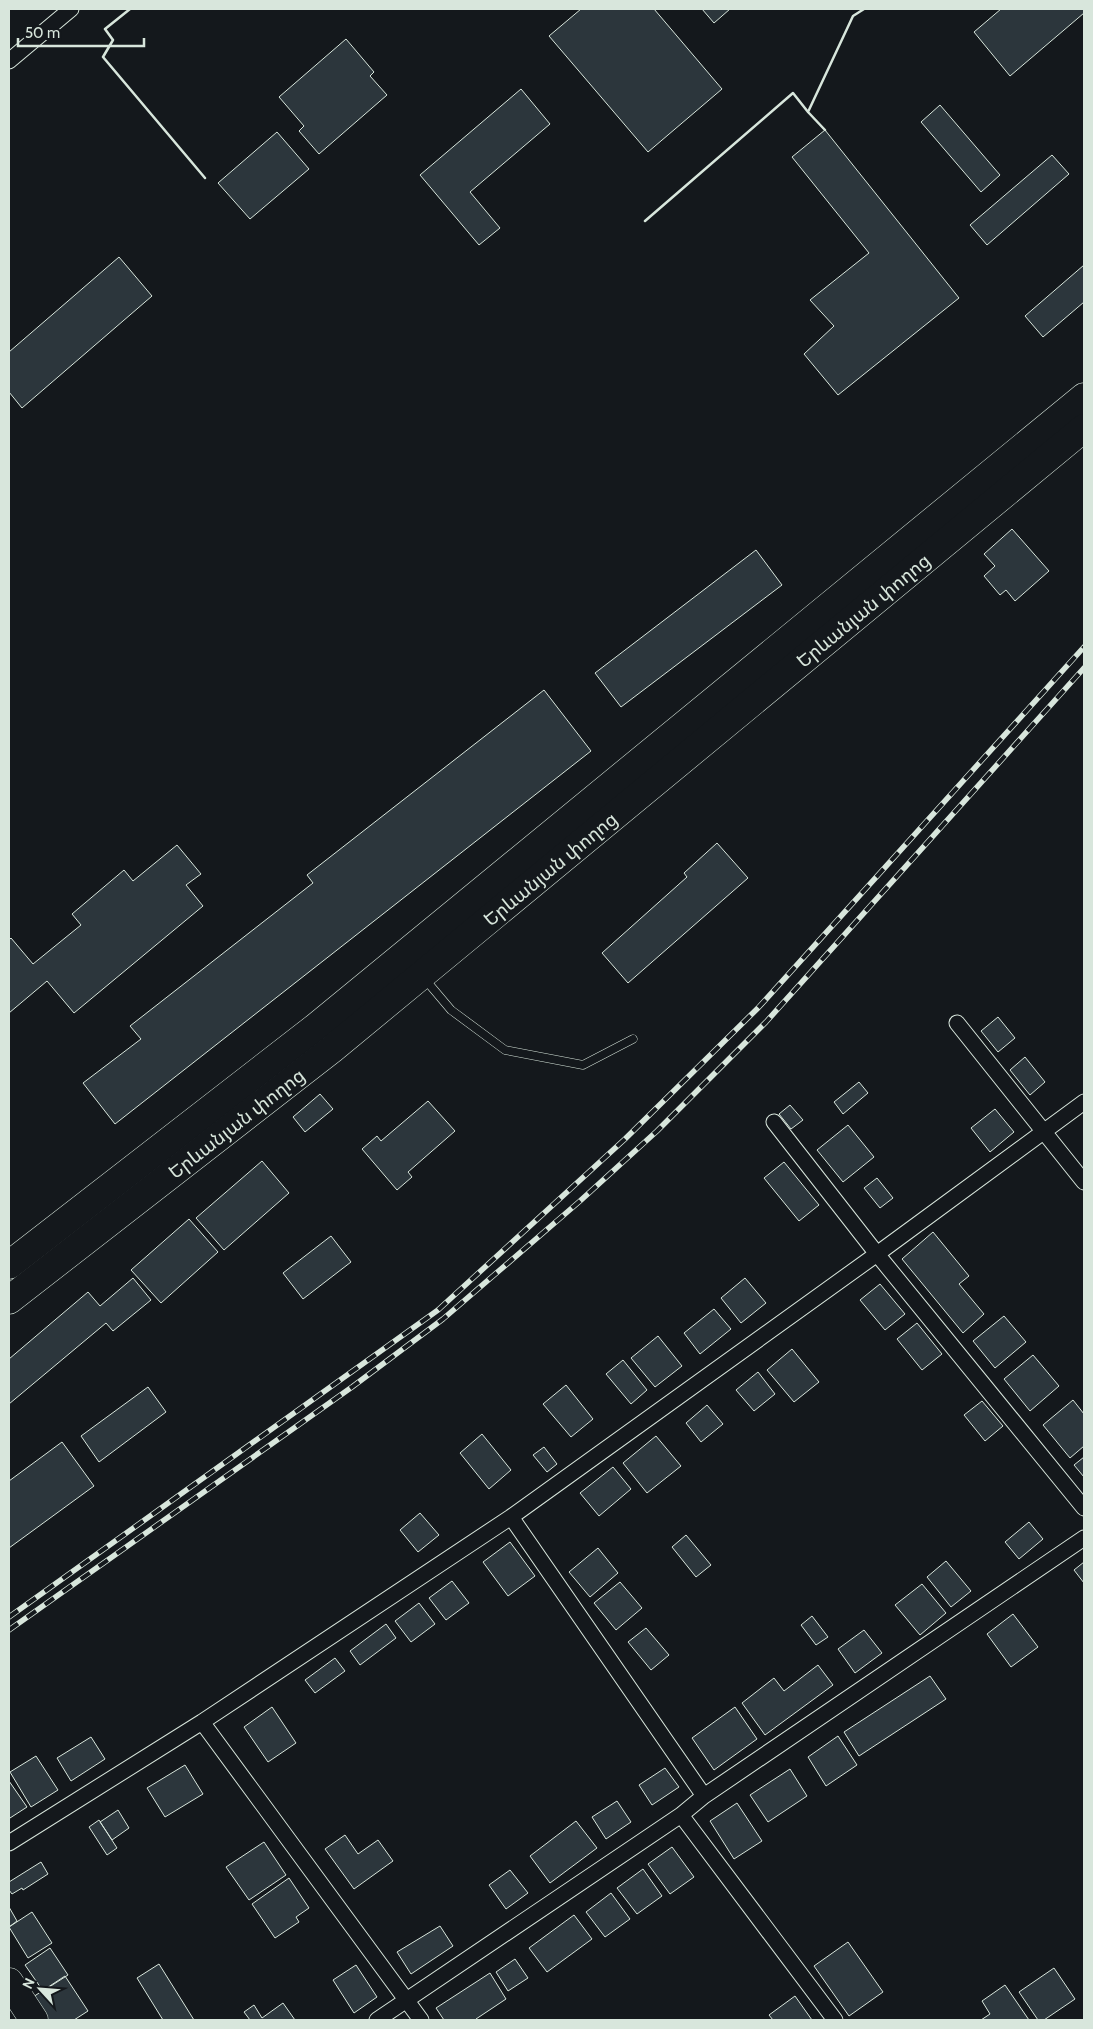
<svg xmlns="http://www.w3.org/2000/svg" width="1093" height="2029" viewBox="0 0 1093 2029" font-family="Cabin,'Noto Sans Armenian',sans-serif">
  <rect width="100%" height="100%" fill="#14181c"/>
  <path fill="#2c363c" stroke="#d8e6dc" d="M581,9H654L722,89L648,152L549,36Z
    M702,9H730L714,23Z
    M1001,9H1084V13L1010,76L974,32Z
    M346,39L374,72L370,76L387,95L319,154L299,131L304,126L279,97Z
    M521,89L550,124L470,192L500,228L479,245L420,175Z
    M940,105L1000,175L981,192L921,122Z
    M825,130L959,298L838,395L804,354L834,326L810,300L869,253L792,157Z
    M277,132L309,169L250,219L218,183Z
    M1052,155L1069,174L987,245L970,225Z
    M119,257L152,296L22,408L9,392V352Z
    M1084,265V302L1043,337L1025,316Z
    M1012,529L1049,571L1015,601L1006,590L1000,595L984,576L995,566L984,554Z
    M756,550L782,585L621,707L595,673Z
    M544,690L591,751L115,1124L83,1083L141,1039L130,1026L313,883L307,875Z
    M717,843L748,878L628,983L602,953L687,877L684,873Z
    M177,845L201,874L186,885L203,906L74,1013L47,981L9,1013V940L11,938L33,964L81,925L72,914L124,870L133,881Z
    M998,1017L1015,1038L998,1052L981,1031Z
    M1025,1057L1045,1082L1030,1095L1010,1070Z
    M859,1082L868,1093L843,1114L834,1102Z
    M320,1094L333,1109L305,1132L293,1117Z
    M428,1101L455,1131L408,1172L412,1177L397,1190L362,1149L377,1136L381,1141Z
    M790,1105L803,1120L791,1129L779,1114Z
    M995,1109L1014,1132L990,1152L971,1128Z
    M848,1125L874,1157L843,1182L817,1150Z
    M262,1161L289,1193L224,1250L196,1218Z
    M784,1162L819,1205L799,1221L764,1178Z
    M877,1178L893,1198L880,1208L864,1188Z
    M189,1219L218,1252L161,1303L131,1270Z
    M933,1232L969,1276L959,1284L984,1314L963,1333L902,1259Z
    M331,1236L351,1262L303,1299L283,1273Z
    M133,1278L151,1300L113,1331L106,1323L9,1404V1359L88,1292L100,1306Z
    M745,1278L766,1303L741,1323L721,1298Z
    M880,1284L905,1314L885,1330L860,1300Z
    M714,1309L731,1329L700,1354L684,1333Z
    M1004,1316L1026,1342L995,1368L973,1341Z
    M917,1323L942,1354L922,1370L897,1339Z
    M658,1336L682,1366L655,1387L631,1358Z
    M792,1349L819,1382L794,1402L767,1370Z
    M1033,1355L1059,1386L1030,1411L1004,1379Z
    M623,1360L647,1390L631,1404L606,1374Z
    M758,1372L775,1394L754,1411L736,1390Z
    M566,1385L593,1419L571,1437L543,1404Z
    M148,1387L166,1412L99,1462L81,1436Z
    M1073,1400L1084,1414V1446L1070,1458L1043,1425Z
    M982,1401L1003,1426L985,1441L964,1415Z
    M707,1405L723,1424L701,1442L686,1423Z
    M482,1434L511,1470L489,1489L460,1453Z
    M656,1436L681,1466L647,1493L623,1463Z
    M62,1442L94,1486L9,1548V1481Z
    M544,1447L557,1464L547,1472L533,1455Z
    M1084,1457V1477L1074,1465Z
    M613,1467L631,1489L599,1516L580,1493Z
    M420,1513L439,1535L418,1552L400,1530Z
    M1029,1522L1043,1539L1019,1559L1005,1542Z
    M686,1535L711,1565L696,1577L672,1547Z
    M510,1542L535,1576L508,1596L483,1562Z
    M598,1548L618,1573L590,1597L569,1572Z
    M946,1561L971,1591L951,1607L927,1577Z
    M1084,1562V1583L1074,1570Z
    M452,1581L469,1603L446,1620L429,1598Z
    M620,1582L642,1608L616,1630L594,1603Z
    M922,1584L946,1613L920,1635L895,1605Z
    M419,1603L435,1624L411,1642L395,1621Z
    M1013,1614L1038,1647L1011,1667L987,1634Z
    M812,1616L828,1637L816,1645L801,1625Z
    M386,1624L396,1638L360,1665L350,1651Z
    M646,1628L669,1655L651,1670L628,1642Z
    M864,1630L882,1653L855,1673L838,1649Z
    M335,1658L345,1671L315,1693L305,1680Z
    M818,1665L833,1685L765,1735L742,1703L774,1678L784,1691Z
    M930,1676L946,1699L859,1756L844,1732Z
    M272,1707L296,1743L268,1762L244,1727Z
    M735,1707L757,1739L714,1770L692,1738Z
    M838,1736L857,1765L826,1786L808,1757Z
    M91,1737L105,1759L71,1781L57,1758Z
    M36,1756L58,1790L31,1807L10,1772Z
    M185,1765L203,1794L165,1817L147,1788Z
    M665,1768L679,1787L652,1805L639,1785Z
    M790,1769L807,1796L768,1822L750,1795Z
    M9,1781L27,1807L10,1818L9,1816Z
    M617,1801L631,1822L606,1839L592,1817Z
    M737,1803L762,1841L734,1859L710,1821Z
    M118,1810L129,1828L112,1840L100,1822Z
    M99,1820L117,1848L107,1855L89,1827Z
    M576,1821L597,1848L550,1883L530,1856Z
    M345,1835L358,1854L378,1840L393,1861L354,1889L325,1849Z
    M264,1842L286,1875L249,1900L226,1867Z
    M672,1847L694,1877L670,1894L648,1864Z
    M41,1862L48,1874L23,1890L22,1888L12,1894L9,1890V1882Z
    M643,1869L662,1896L637,1914L617,1888Z
    M510,1870L528,1893L506,1909L489,1885Z
    M289,1878L309,1908L296,1917L299,1922L275,1938L252,1904Z
    M611,1893L630,1919L605,1937L586,1912Z
    M9,1907L17,1921L9,1927Z
    M32,1912L52,1943L28,1958L9,1927Z
    M574,1915L592,1939L547,1972L529,1948Z
    M440,1926L453,1946L411,1974L397,1952Z
    M848,1942L883,1992L849,2016L814,1966Z
    M50,1948L68,1975L43,1991L25,1965Z
    M515,1959L528,1978L508,1991L496,1972Z
    M159,1964L194,2020H163L137,1978Z
    M356,1965L377,1997L354,2013L333,1980Z
    M1054,1968L1075,1999L1044,2020H1038L1019,1992Z
    M490,1973L506,1999L476,2019L477,2020H444L436,2008Z
    M65,1976L88,2011L74,2020H48L33,1997Z
    M1005,1985L1029,2020H981L990,2014L982,2001Z
    M795,1996L812,2020H773L769,2015Z
    M283,2003L295,2020H250L244,2012L254,2005L262,2018Z"/>
  <g fill="none" stroke-linecap="round" stroke-linejoin="round">
    <defs>
      <path id="lane" d="M424,978L451,1010L505,1050L583,1065L633,1039"/>
      <path id="street" d="M9,61L71,9
        M957,1023L1084,1182
        M774,1122L877,1254L1084,1508
        M511,1517L704,1796
        M202,1722L421,2020
        M681,1815L835,2020
        M9,1843L202,1722L511,1517L877,1254L1084,1102
        M377,2020L681,1815L704,1796L1084,1538"/>
      <g id="highway">
        <path d="M9,1265L316,1027L1084,397"/>
        <path id="s1" d="M9,1300L332,1049L1084,428"/>
        <path d="M9,1982L34,2020"/>
      </g>
    </defs>
    <use href="#lane" stroke="#d8e6dc" stroke-width="9"/>
    <use href="#street" stroke="#d8e6dc" stroke-width="17"/>
    <use href="#highway" stroke="#d8e6dc" stroke-width="29"/>
    <use href="#lane" stroke="#14181c" stroke-width="8"/>
    <use href="#street" stroke="#14181c" stroke-width="15"/>
    <use href="#highway" stroke="#14181c" stroke-width="28"/>
    <defs>
      <path id="rail" d="M9,1617L438,1310L625,1139L758,1008L1084,647
        M9,1630L352,1387L443,1319L580,1201L657,1131L766,1022L1084,668"/>
    </defs>
    <use href="#rail" stroke="#d8e6dc" stroke-width="5.5"/>
    <use href="#rail" stroke="#14181c" stroke-width="4" stroke-dasharray="11" stroke-linecap="butt"/>
    <path stroke="#d8e6dc" stroke-width="2.5" d="M130,9L105,29L113,40L103,57L205,178
      M825,130L808,112L853,16L864,9
      M645,221L793,93L808,112"/>
  </g>
  <g text-anchor="middle" dominant-baseline="central" stroke-width="4" stroke-linejoin="round" paint-order="stroke">
    <g font-size="19" fill="#d8e6dc" stroke="#14181c">
      <text stroke="none"><textPath href="#s1" startOffset="1098">Երևանյան փողոց</textPath></text>
      <text stroke="none"><textPath href="#s1" startOffset="692">Երևանյան փողոց</textPath></text>
      <text stroke="none"><textPath href="#s1" startOffset="288">Երևանյան փողոց</textPath></text>
    </g>
  </g>
  <rect width="1093" height="2029" fill="none" stroke="#d8e6dc" stroke-width="20"/>
  <g transform="translate(40 1989) rotate(296)" stroke="#14181c" stroke-width="4" paint-order="stroke">
  <path d="M0-4L9 19L0 12L-9 19Z" fill="#d8e6dc"/>
  <text y="-8" font-size="14" font-weight="bold" text-anchor="middle" fill="#d8e6dc">N</text>
  </g>
  <path d="M18 38v8h126v-8" fill="none" stroke="#d8e6dc" stroke-width="2.5"/>
  <text x="25" y="38" font-size="15" fill="#d8e6dc" stroke="#14181c" stroke-width="4" paint-order="stroke">50 m</text>
</svg>
